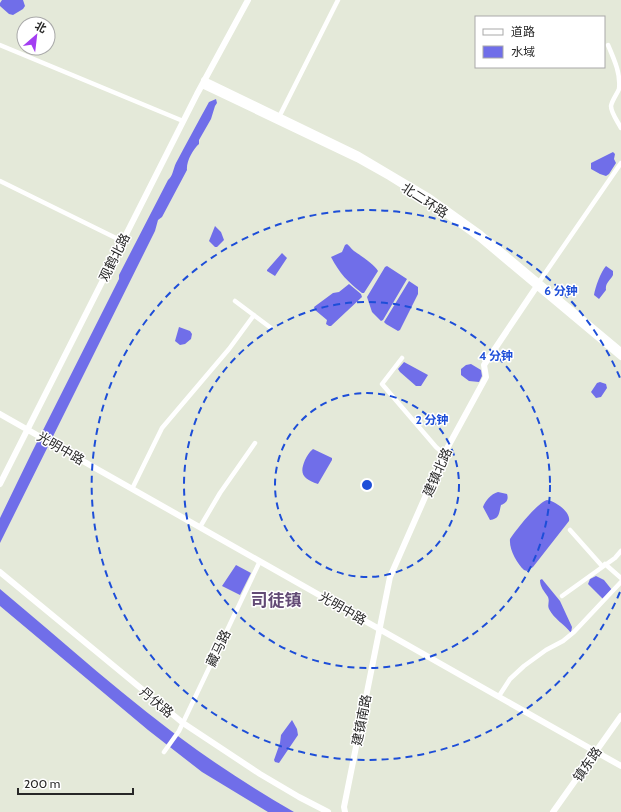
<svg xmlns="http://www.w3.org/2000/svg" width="621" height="812" viewBox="0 0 621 812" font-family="Cabin,'Noto Sans SC',sans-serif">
  <rect width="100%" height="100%" fill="#e4e9d9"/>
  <path fill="#706ee9" d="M2,0H23L25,6L23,9L13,15L9,14L0,6V3Z
    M216,99L217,103L215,106L211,119L199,140V144C193,149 186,162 187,170L162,217L158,220L155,231L0,543V518L32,452L119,279V275L168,180C173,176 173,169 176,163C187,142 198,122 209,102Z
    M613,152L615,154L614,159L616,163L609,174L606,176L600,174L591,169V163Z
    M215,226L221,232L224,240L217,247H215L209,241Z
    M347,244C350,246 351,249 354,251C360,255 375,265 378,271L364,293H362C347,281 340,274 331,257L342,252L345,245Z
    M282,253L287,258L275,276L267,271V270Z
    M387,266L407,279L383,320L381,321L372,312L367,297L385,267Z
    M606,266L613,271V275C610,281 605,283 606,290L599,299L594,295C595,288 601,271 606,266Z
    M409,281L418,287V294L400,330L398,331L386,324L384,322Z
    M349,284L361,294L362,297L331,326H329L326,324L327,320L315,310L314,307L333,293L339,292Z
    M179,327L190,331L192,334L191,339L185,344L180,345L175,341Z
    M404,362L428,375L421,386H416L400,372L398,369Z
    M471,364L481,370L482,376L479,382L469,381L461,375V369L466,365Z
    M600,382L606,384L607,388L601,397L596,398L591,392L597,383Z
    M313,449L332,458V460L318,484C303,479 299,474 305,460C307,456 309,452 313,449Z
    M498,492L507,494C509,500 506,503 501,505C499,512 500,519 490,520L483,507C485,501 491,494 498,492Z
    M547,500C555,501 571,512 569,521L533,567L527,571L524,570C517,563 509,550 510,539C516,530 537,503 547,500Z
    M236,565L251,573L240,595L222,586Z
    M596,576L604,580L612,590L603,599L588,584L590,579Z
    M542,579L560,601L572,627L571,633C564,624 554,619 549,609C547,605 550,602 548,597C544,591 540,587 540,580Z
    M0,589C65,643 128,701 197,750C228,772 261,793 294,812H268L202,772L148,730L0,606Z
    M292,720L297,729L298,735L279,763L275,762L274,760L280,743L281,735Z"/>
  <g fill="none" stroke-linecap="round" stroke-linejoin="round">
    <path stroke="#fff" stroke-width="4.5" d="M0,45L183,121
      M608,45C614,59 621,74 619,89C617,94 612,100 611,106C611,113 618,122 621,128
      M278,119L338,0
      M0,181L122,241
      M539,282L621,163
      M235,301L271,328
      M402,358L382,384L436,447L444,454
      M132,489L162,428L229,349L254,315
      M200,527L220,493L255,443
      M570,530L602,566
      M605,564L621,578
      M562,596L615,558L621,551
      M499,696L510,679L524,666L546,650L563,641L574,632L621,582
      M164,752L179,731L260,561"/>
    <path stroke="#fff" stroke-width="6" d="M204,80L359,155L428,196L481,234L621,351
      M202,85L357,159L389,177L426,200L479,238L621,357
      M0,414L621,766
      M0,484L197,94L248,0
      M0,572L183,723L260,774L299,797L328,812
      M345,812L344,807L390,577L444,454L486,377L484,365L537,286
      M553,812L621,716"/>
  </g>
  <g fill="none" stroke="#1d4ed8" stroke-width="2" stroke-dasharray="7 5">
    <circle cx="367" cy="485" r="92"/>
    <circle cx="367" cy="485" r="183"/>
    <path d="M620 592A275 275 0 1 1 620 378"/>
  </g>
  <g text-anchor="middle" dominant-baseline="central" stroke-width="3" stroke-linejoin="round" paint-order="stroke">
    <g font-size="13" fill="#272727" stroke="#fff">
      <text transform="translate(425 200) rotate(33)">北二环路</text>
      <text transform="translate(114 257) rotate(-63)">观鹤北路</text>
      <text transform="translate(61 448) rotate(30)">光明中路</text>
      <text transform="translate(437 472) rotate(-66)">建镇北路</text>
      <text transform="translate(343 608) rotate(30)">光明中路</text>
      <text transform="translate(218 648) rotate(-65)">藏马路</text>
      <text transform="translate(157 702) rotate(40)">丹伏路</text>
      <text transform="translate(361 720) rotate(-79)">建镇南路</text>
      <text transform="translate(587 764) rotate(-55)">镇东路</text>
    </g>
    <g font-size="17" font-weight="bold" fill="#624a75" stroke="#fff">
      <text x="276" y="600">司徒镇</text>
    </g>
  </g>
  <circle cx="367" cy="485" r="6" fill="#1d4ed8" stroke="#fff" stroke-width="2"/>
  <g font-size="12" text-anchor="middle" font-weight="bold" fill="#1d4ed8" stroke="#fff" stroke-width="3" stroke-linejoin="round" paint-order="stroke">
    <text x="561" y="295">6 分钟</text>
    <text x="496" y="360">4 分钟</text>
    <text x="432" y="424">2 分钟</text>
  </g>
  <rect x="475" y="16" width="130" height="52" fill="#ffffff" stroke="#a9a9a9"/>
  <rect x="483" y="29" width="20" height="6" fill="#ffffff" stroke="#a9a9a9"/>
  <text x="511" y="36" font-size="12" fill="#272727">道路</text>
  <rect x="483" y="46" width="20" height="12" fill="#706ee9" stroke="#a9a9a9"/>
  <text x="511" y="56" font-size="12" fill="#272727">水域</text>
  <g transform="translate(36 36) rotate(28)"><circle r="19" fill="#ffffff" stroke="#a9a9a9"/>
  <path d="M0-3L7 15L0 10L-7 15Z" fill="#a33df2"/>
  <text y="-6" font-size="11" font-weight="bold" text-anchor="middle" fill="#272727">北</text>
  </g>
  <path d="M18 788v6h115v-6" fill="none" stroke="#272727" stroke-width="2"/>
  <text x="24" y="788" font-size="12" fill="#272727" stroke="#ffffff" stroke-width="3" paint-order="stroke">200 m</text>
</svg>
